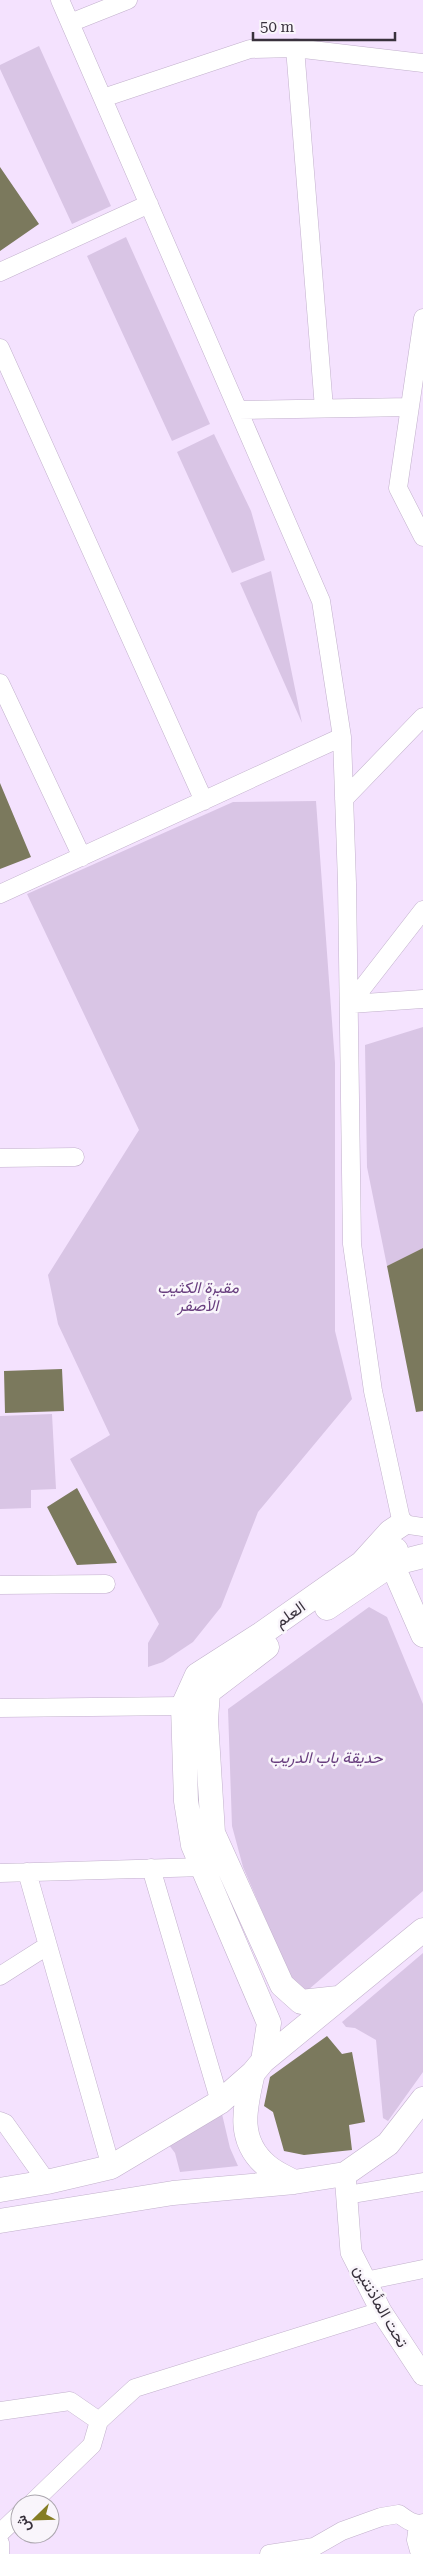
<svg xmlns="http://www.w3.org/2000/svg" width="423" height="2554" viewBox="0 0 423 2554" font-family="'Roboto Serif',Vazirmatn,serif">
  <rect width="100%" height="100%" fill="#f4e2fe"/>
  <path fill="#d9c5e5" d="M39,46L111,206L72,224L0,69V65Z
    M126,237L210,424L172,441L87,256Z
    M214,434L251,511L265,560L232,573L177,452Z
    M271,571L302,723L240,583Z
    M316,801L335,1063V1331L352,1399L258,1512L221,1607L193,1642L163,1662L148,1667V1643L159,1624L70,1459L110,1435L58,1324L48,1275L139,1130L27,894L233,802Z
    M423,1027V1248L387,1266L367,1167L365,1045Z
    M52,1414L56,1489L31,1490V1508L0,1509V1416Z
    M369,1607L387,1617L423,1704V1891L308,1990L294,1985L243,1867L232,1826L228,1709Z
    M423,1953V2072L388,2121L383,2118L376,2040L355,2028L346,2027L342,2022Z
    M222,2114L230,2148L238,2166L180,2172L175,2153L169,2145Z"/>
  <path fill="#7b795d" d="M0,167L39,224L0,251Z
    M0,783L31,857L0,869Z
    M423,1248V1411L416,1412L387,1266Z
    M62,1369L64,1411L5,1413L4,1371Z
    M77,1488L117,1563L77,1565L47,1507Z
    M327,2036L342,2054L352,2052L365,2122L349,2125L352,2150L304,2155L284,2151L273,2112L264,2106L270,2077Z"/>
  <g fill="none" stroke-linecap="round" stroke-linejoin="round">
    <defs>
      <path id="minor" d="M60,0L321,601L342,737L347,883L352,1244L373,1391L402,1524L423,1527
        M70,23L128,0
        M295,48L324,408
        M103,98L250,49L295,48L423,63
        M0,272L149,204
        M423,318L398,488L423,537
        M0,348L204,801
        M238,410L410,407
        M0,683L82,857
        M344,799L423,717
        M0,894L342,737
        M350,1004L423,910
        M350,1004L423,999
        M0,1158L75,1157
        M0,1585L106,1584
        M0,1708L183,1706
        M151,1868L220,2102
        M27,1872L111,2167
        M0,1873L204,1867
        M0,1976L47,1946
        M0,2121L5,2123L47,2182
        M347,2195L423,2182
        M365,2281L423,2269
        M0,2411L70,2401L99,2421
        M31,2504L92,2445L99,2421L135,2388L381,2311
        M418,2525L416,2540L420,2554
        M0,2533L20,2514
        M0,2543V2553
        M269,2554L314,2547L342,2531L381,2517L399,2514C406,2519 414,2526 423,2523"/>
      <path id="tertiary" d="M345,2174L351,2252L381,2311L423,2375"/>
      <path id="secondary" d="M396,1550L392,1564L423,1635
        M327,1608L392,1564L423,1556
        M267,1647L208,1692L206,1720L213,1833L282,1985L301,2002L338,1998
        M263,2061L269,2023L193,1845L186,1801L183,1706L197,1675L261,1634L362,1563L390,1532L402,1524
        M253,2073C245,2107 236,2140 267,2166C275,2173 285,2177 294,2182
        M0,2190L47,2182L111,2167L220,2102L253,2073L263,2061L423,1930
        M0,2221L173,2193L294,2182L345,2174L388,2144L423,2099"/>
    </defs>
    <use href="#minor" stroke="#c2b1cc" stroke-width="19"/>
    <use href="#tertiary" stroke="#c2b1cc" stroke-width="22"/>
    <use href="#secondary" stroke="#c2b1cc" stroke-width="25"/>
    <use href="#minor" stroke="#fff" stroke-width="18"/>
    <use href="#tertiary" stroke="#fff" stroke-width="21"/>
    <use href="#secondary" stroke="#fff" stroke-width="24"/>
  </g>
  <g text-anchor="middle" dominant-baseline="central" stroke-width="5" stroke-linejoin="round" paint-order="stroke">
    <g font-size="16" font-style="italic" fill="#693f7f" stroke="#f9f5fb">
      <text x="198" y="1287">مقبرة الكثيب<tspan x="198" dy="18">الأصفر</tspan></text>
      <text x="326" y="1757">حديقة باب الدريب</text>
    </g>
    <g font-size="16" fill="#38313c" stroke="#f9f5fb">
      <text transform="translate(290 1614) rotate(-35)">العلم</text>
      <text transform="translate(381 2306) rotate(60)">تحت المأذنتين</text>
    </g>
  </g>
  <g transform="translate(35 2519) rotate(247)"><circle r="24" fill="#f9f5fb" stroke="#aca7af"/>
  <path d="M0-4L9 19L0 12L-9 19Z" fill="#857d24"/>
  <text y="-8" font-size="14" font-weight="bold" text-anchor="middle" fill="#38313c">ش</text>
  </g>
  <path d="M253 32v8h142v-8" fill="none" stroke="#38313c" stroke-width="2.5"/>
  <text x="260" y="32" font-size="15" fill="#38313c" stroke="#f9f5fb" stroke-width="4" paint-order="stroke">50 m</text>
</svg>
